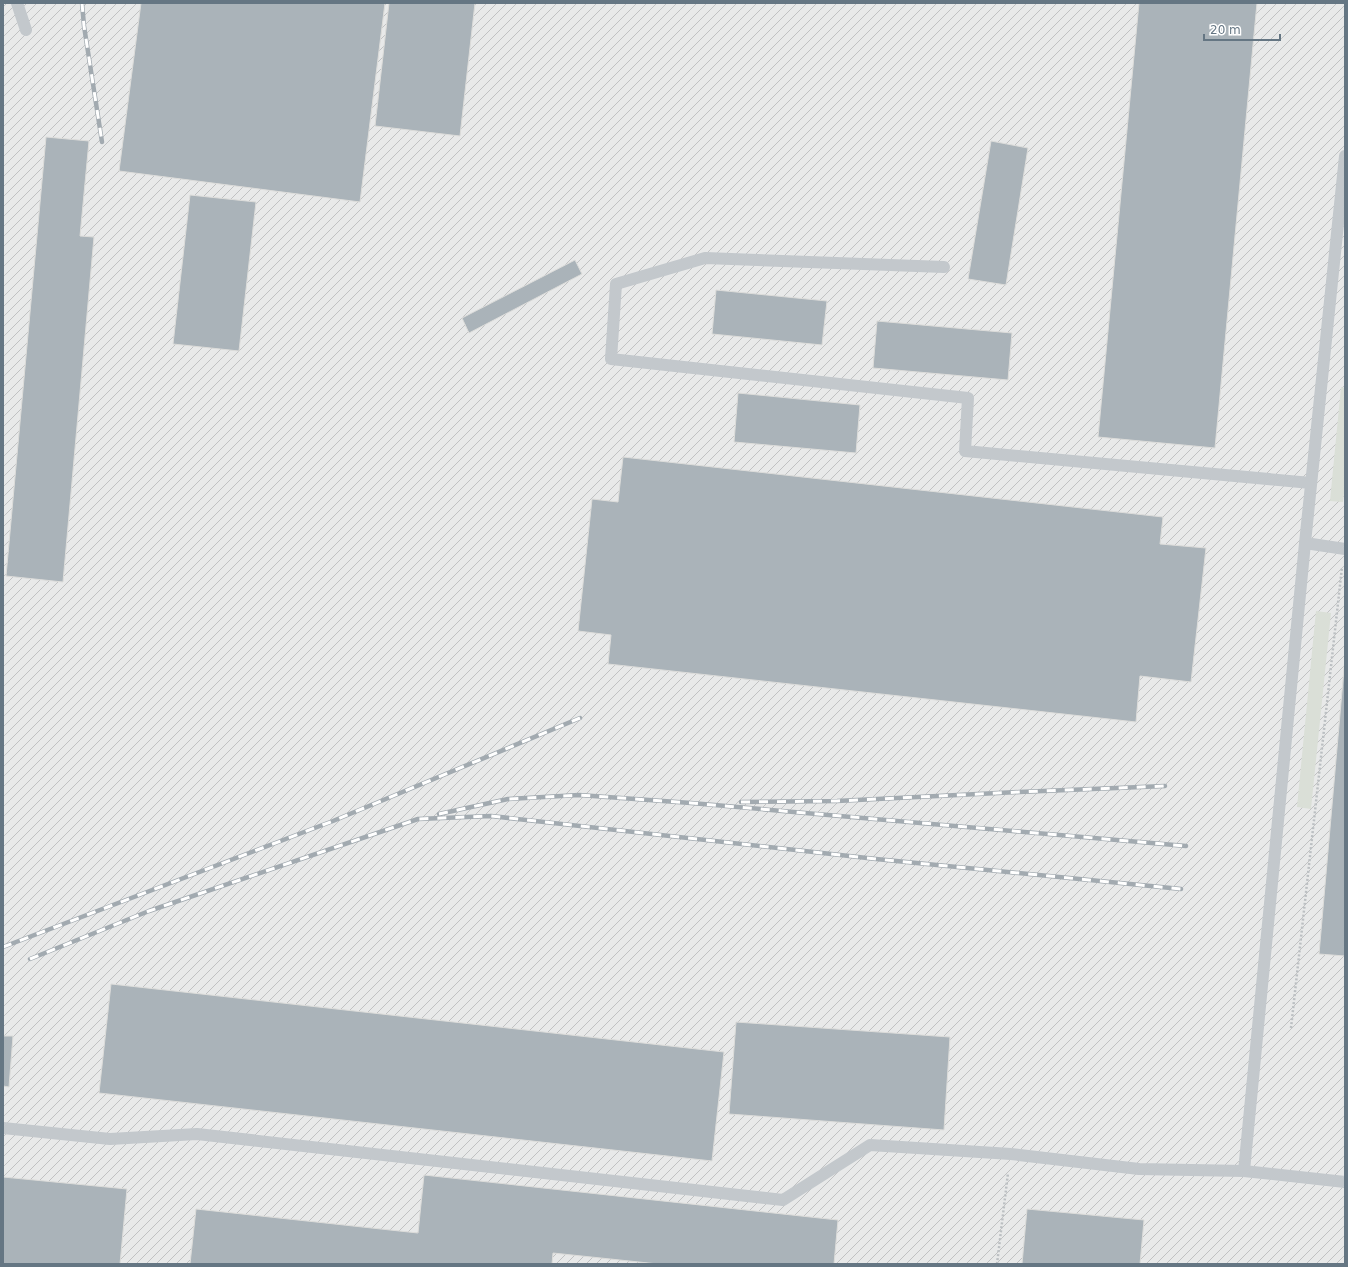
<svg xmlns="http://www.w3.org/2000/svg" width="1348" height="1267" viewBox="0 0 1348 1267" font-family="'DejaVu Sans',sans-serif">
  <defs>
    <pattern id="industrial-furrows" width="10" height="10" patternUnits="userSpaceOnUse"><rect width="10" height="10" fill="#e8e9e9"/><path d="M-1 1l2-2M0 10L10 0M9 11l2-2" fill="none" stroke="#c0c1c2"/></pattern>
  </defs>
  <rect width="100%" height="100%" fill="#fafaf8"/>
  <path fill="url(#industrial-furrows)" d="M3,3H1345V1264H3Z"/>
  <path fill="#dadfd7" d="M1341,387L1345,388V484L1343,502L1330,501Z
    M1316,611L1331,613L1311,809L1297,807Z"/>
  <path fill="#aab3b9" stroke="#dcdcda" d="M141,3H385L360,202L119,171Z
    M389,3H475L460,136L375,126Z
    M1139,3H1257L1215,448L1098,437Z
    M46,137L89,141L80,236L94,237L63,582L6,576Z
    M991,141L1028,148L1006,285L968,279Z
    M190,195L256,202L239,351L173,344Z
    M575,260L582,274L469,333L462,318Z
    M716,290L827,301L822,345L712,334Z
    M877,321L1012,333L1008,380L873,368Z
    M738,393L860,405L856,453L734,442Z
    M623,457L1163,517L1160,544L1206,548L1191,682L1140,676L1136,722L608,664L611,635L578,631L592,499L618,502Z
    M1345,657V956L1319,954Z
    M111,984L724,1052L712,1161L99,1093Z
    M736,1022L950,1037L944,1130L729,1114Z
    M3,1036H13L9,1087L3,1086Z
    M424,1175L838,1220L834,1264H658L553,1253L552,1264H190L196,1209L418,1233Z
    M3,1177L127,1189L120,1264H3Z
    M1027,1209L1144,1220L1140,1264H1022Z"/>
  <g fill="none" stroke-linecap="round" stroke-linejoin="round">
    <path stroke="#bbbfc2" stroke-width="2.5" stroke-dasharray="2 2" stroke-linecap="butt" d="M1291,1028L1342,567
      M997,1264L1008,1173"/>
    <path stroke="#c3c8cc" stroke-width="12" d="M17,3L26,30
      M944,267L705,258L616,284L611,359L968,398L965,451L1311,483
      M1305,543L1345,549
      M3,1128L110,1139L197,1134L783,1200L870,1145L1011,1154L1139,1169L1244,1171L1345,1182
      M1244,1171L1305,543L1345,156"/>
    <defs>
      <path id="rail" d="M82,3L84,26L102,142
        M741,802L837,801L1019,792L1165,786
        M439,814L508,799L579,795L691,803L1186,846
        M3,947L333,821L580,718
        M30,959L149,911L418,819L491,816L876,859L1181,889"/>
    </defs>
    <use href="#rail" stroke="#a2aab0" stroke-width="4.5"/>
    <use href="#rail" stroke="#fff" stroke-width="3" stroke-dasharray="9" stroke-linecap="butt"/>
  </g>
  <rect width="1348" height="1267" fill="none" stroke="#657683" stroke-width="8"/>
  <path d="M1204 34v6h76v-6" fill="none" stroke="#657683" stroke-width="2"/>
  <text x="1210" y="34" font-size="12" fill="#657683" stroke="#ffffff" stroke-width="3" paint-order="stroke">20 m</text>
</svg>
